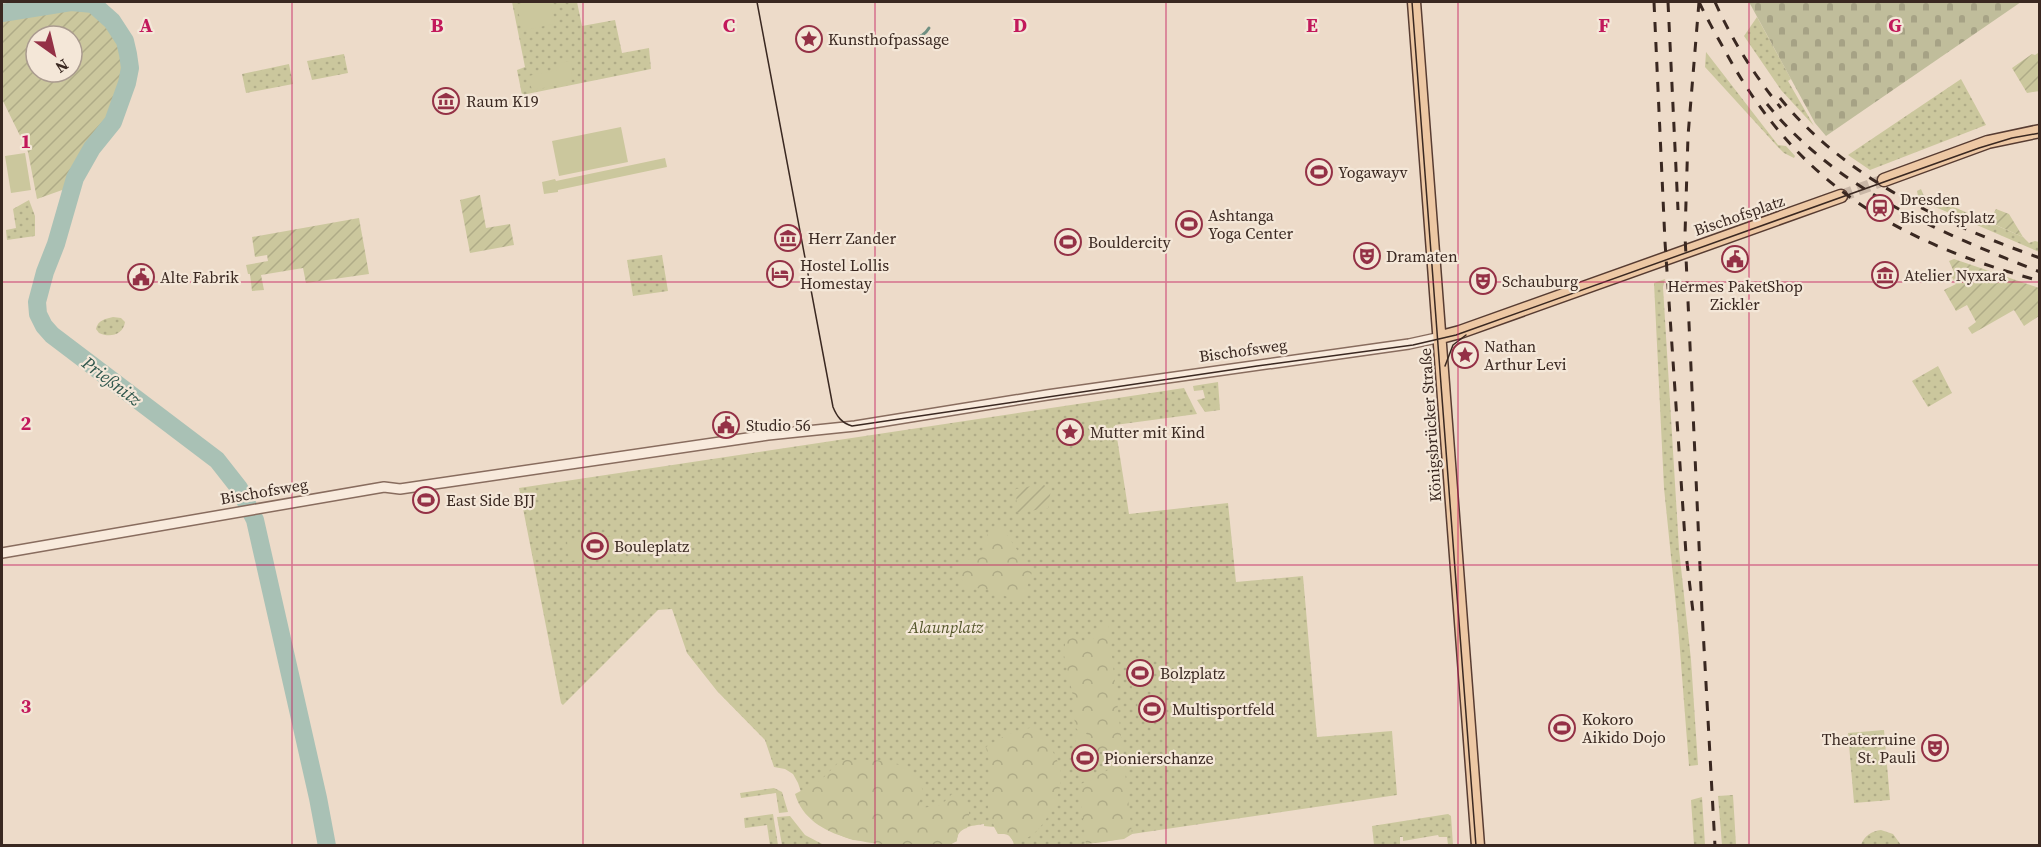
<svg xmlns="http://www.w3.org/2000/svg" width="2041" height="847" viewBox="0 0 2041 847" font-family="'Source Serif 4',serif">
  <defs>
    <pattern id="grass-dots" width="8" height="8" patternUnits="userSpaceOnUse" patternTransform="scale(1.5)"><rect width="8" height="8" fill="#cbc79d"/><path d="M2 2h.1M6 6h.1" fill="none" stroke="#afab87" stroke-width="1.8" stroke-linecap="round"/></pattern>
    <pattern id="forest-crowns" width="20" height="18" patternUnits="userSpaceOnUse" patternTransform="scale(1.5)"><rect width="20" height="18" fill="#cbc79d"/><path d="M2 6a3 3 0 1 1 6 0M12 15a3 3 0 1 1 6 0" fill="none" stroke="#afab87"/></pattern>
    <pattern id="cemetery-stones" width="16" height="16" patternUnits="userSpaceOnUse" patternTransform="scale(1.5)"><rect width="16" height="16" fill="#c0bd9b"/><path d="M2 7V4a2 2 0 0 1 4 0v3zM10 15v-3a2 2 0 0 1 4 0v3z" fill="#a6a285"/></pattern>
    <pattern id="garden-furrows" width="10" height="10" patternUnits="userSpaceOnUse" patternTransform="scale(1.5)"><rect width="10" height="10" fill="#cbc79d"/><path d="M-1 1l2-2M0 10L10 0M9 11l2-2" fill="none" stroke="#afab87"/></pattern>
  </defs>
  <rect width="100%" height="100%" fill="#eddbc9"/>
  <path fill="url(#grass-dots)" d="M512,2H577L582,26L615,20L622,53L649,48L651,69L522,95L517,70L525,67Z
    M1757,17L1791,79L1788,81L1814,126L1781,90L1744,36Z
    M1706,52L1778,145L1786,146L1795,156L1794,158L1784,153L1777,146L1705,67Z
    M344,54L348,73L312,80L307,61Z
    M289,64L293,84L246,93L242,74Z
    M1961,79L1986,125L1870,170L1848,155Z
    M1921,189L1924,196L1936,202L1940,201L2023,237L2029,243L2035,241L2039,242V252L1917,199L1918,196L1917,191Z
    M29,200L35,216V236L7,240L6,230L16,228L13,209Z
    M662,255L668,291L633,296L627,260Z
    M1665,279L1663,287L1679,549L1691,660L1698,765L1689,766L1678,625L1664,488L1654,283Z
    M113,317L121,318L125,322C123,335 110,338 99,333L96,329C98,320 105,319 113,317Z
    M1938,366L1952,393L1928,407L1912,381Z
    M1218,382L1220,410L1205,412L1197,400L1205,398L1203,390L1194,391L1193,386Z
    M1184,388L1197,414L1115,425L1129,514L1228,503L1236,582L1303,576L1317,737L1392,731L1397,795L1132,834C1108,847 1044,845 1014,845C1012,836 1008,833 998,834L994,827L984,826V824C972,826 957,826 957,841L949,845H904L853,840L844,837L827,829L815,820L806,807L798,783L793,774L785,769L774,767L765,740L717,691L687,653L672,609L658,610L563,705L561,703L519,488Z
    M1884,730L1890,800L1854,803L1848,733Z
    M774,788L782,792L788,812L779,813L776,793L741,798L740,793Z
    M1733,795L1736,845H1722L1718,796Z
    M1702,797L1705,845H1694L1691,800Z
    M773,814L778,845H770L767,825L745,828L744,818Z
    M1448,814L1451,816L1453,845H1448L1447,837H1439L1438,835L1403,841V837H1400V845H1374L1372,826Z
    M790,816L805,835L824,845H782L777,817Z
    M1881,830L1893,834L1901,845H1861C1864,836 1872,831 1881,830Z"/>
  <path fill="url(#forest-crowns)" d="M1001,526L1032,572L1022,602L985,589L968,587L958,576L962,562L981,555L989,530Z
    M1108,621L1132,834L1124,839L1086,844L1079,785L1108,770V750L1097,752L1075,727L1073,696L1064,655L1066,634L1074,630L1080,643L1093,639L1100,626Z
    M1037,727C1045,739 1056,754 1060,768C1066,788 1046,829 1027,838C1023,840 1017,840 1013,841L1008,834H998L988,813L989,761L986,747C1003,736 1016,729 1037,727Z
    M841,760C867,760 906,756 920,783C922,787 923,793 924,797L920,798L919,806L922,808L941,805L952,794C971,801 971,811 967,828C960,830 957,834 957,841C954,842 952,844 949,845C942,847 929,846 921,846C880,846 809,842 795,794L821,780Z"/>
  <path fill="url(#cemetery-stones)" d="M1749,2H2021L1826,136L1815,123Z"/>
  <path fill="url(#garden-furrows)" fill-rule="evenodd" d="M73,4L96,8L112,24L123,43L127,63L118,98L109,122L90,145L65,189L37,199L28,152L2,99V18ZM36,36H72V72H36Z
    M2039,49V91L2027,93L2012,68L2032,54L2035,55L2038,53Z
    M480,195L486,228L510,224L514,245L470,253L460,200Z
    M1996,209L2009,214L2023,237L1989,222Z
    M359,218L369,274L306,283L303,268L261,275L264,290L252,291L250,274H248L246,265L268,261L267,255L255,257L252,237Z
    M1954,259L2039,288V316L2024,326L2014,310L1972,334L1968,328L1976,322L1967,305L1956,311L1944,290L1956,284L1950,274L1954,272L1949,261Z
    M1042,484L1051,489L1048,508L1017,513L1016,489Z"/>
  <path fill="#cbc79d" d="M529,2H550L555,22L553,24L522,31L517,4Z
    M569,61L572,63L571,83L532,90L528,76L557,70V64Z
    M621,127L628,162L559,176L552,141Z
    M25,153L31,190L11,193L5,156Z
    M665,158L667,167L558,190V192L544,194L542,182L555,179L556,181Z
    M621,535L623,555L569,561L567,541Z
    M1148,657L1151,687L1132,689L1129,659Z
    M1165,697L1167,717L1139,720L1137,701Z
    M1079,732L1086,733C1094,747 1097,765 1092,780L1087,781C1077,769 1074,750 1076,735Z"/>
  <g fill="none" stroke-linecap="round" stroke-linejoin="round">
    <path stroke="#709082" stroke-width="3" d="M883,45C898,43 921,42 929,28"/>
    <path stroke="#a9c1b5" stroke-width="18" d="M2,13L71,2L93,4L112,21L125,41L128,54L130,68L127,83L113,122L92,148L75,178L56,244L45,272L37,302L38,314L44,326L52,335L217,460L239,488L255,520L318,798L327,846"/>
    <path stroke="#c9b7a7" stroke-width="12" stroke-dasharray="12 6" stroke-linecap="butt" d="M1841,196L1884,180"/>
    <defs>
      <path id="minor" d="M2,553L384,487L400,489L768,435L855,426L1047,395L1409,344L1441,337"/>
      <path id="major" d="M1414,2L1478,846
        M1884,180L1988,142L2040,131
        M1441,337L1460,332L1841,196"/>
    </defs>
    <use href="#minor" stroke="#886c5e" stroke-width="12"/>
    <use href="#major" stroke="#573c32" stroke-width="15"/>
    <use href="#minor" stroke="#f8eadc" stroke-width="9"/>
    <use href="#major" stroke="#edc8a4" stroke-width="12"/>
    <path stroke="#3a2821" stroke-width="1.5" d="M757,2L833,407C837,417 842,423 852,426L1257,366L1413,345L1456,335L1979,148L2012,138L2040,133
      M1412,2L1476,846
      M1445,366L1453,345L1466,335"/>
    <path stroke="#3a2821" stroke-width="3" stroke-dasharray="10 10" stroke-linecap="butt" d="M1654,2L1665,242L1686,554L1694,620
      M1668,2L1678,210
      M1699,2L1688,136L1685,235L1702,611L1715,846
      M1699,2C1708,21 1719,40 1729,58C1801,187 1901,243 2040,281
      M1715,2C1732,40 1754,75 1781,108
      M1780,98C1845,178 1944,224 2040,258
      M1767,104C1837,190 1939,232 2040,272"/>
  </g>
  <path fill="none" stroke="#c2185b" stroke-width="1.5" stroke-opacity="0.55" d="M292,2V846M583,2V846M875,2V846M1166,2V846M1458,2V846M1749,2V846M2,282H2040M2,565H2040"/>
  <defs>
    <symbol id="sight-ring" viewBox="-11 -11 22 22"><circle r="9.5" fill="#f4e7d8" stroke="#943146" stroke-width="1.5"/><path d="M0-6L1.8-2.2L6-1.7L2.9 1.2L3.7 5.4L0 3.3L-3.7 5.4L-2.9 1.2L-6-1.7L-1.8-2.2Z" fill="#943146"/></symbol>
    <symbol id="museum-ring" viewBox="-11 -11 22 22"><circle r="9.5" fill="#f4e7d8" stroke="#943146" stroke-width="1.5"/><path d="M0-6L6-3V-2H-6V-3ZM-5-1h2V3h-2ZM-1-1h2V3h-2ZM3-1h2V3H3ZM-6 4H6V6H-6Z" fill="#943146"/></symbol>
    <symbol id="stadium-ring" viewBox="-11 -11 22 22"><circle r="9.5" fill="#f4e7d8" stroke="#943146" stroke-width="1.5"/><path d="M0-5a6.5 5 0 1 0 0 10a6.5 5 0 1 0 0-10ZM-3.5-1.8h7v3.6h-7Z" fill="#943146"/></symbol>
    <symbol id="station-ring" viewBox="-11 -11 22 22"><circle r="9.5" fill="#f4e7d8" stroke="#943146" stroke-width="1.5"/><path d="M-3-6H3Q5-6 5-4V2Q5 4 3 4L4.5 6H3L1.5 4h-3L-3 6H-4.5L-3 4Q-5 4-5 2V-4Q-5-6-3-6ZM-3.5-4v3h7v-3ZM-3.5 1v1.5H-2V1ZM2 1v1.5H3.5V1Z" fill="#943146"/></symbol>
    <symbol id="theatre-ring" viewBox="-11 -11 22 22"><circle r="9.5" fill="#f4e7d8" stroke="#943146" stroke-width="1.5"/><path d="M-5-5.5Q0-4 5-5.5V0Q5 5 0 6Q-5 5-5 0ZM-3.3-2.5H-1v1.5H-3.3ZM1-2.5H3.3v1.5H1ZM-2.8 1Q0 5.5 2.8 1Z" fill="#943146"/></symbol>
    <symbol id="civic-ring" viewBox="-11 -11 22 22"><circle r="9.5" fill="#f4e7d8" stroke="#943146" stroke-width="1.5"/><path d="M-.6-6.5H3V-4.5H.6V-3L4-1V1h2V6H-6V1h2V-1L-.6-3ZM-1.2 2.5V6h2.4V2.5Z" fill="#943146"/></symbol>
    <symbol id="hotel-ring" viewBox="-11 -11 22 22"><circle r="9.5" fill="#f4e7d8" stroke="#943146" stroke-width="1.5"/><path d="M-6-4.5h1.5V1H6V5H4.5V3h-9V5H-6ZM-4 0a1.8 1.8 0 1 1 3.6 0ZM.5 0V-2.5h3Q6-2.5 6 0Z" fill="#943146"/></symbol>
  </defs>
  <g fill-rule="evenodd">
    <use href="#sight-ring" x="794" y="24" width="30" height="30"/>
    <use href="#museum-ring" x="431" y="86" width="30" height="30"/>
    <use href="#stadium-ring" x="1304" y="157" width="30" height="30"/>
    <use href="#station-ring" x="1865" y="193" width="30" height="30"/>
    <use href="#stadium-ring" x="1174" y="209" width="30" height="30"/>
    <use href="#museum-ring" x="773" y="223" width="30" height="30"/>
    <use href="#stadium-ring" x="1053" y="227" width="30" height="30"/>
    <use href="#theatre-ring" x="1352" y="241" width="30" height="30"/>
    <use href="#civic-ring" x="1720" y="244" width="30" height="30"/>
    <use href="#hotel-ring" x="765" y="259" width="30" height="30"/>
    <use href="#museum-ring" x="1870" y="260" width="30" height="30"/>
    <use href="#civic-ring" x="126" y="262" width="30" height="30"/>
    <use href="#theatre-ring" x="1468" y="266" width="30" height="30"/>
    <use href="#sight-ring" x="1450" y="340" width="30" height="30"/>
    <use href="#civic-ring" x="711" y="410" width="30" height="30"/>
    <use href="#sight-ring" x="1055" y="417" width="30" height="30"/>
    <use href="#stadium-ring" x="411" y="485" width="30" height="30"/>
    <use href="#stadium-ring" x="580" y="531" width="30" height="30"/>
    <use href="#stadium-ring" x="1125" y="658" width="30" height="30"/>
    <use href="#stadium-ring" x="1137" y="694" width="30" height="30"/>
    <use href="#stadium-ring" x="1547" y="713" width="30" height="30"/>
    <use href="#theatre-ring" x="1920" y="733" width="30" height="30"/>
    <use href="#stadium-ring" x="1070" y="743" width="30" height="30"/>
  </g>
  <g text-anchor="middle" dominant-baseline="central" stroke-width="4.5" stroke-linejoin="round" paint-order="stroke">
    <g font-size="16" fill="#3a2821" stroke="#f4e7d8" text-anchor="start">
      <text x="828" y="39">Kunsthofpassage</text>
      <text x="466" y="101">Raum K19</text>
      <text x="1338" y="172">Yogawayv</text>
      <text x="1900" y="199">Dresden<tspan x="1900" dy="18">Bischofsplatz</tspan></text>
      <text x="1208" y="215">Ashtanga<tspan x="1208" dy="18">Yoga Center</tspan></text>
      <text x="808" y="238">Herr Zander</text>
      <text x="1088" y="242">Bouldercity</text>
      <text x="1386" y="256">Dramaten</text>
      <text x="800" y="265">Hostel Lollis<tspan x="800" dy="18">Homestay</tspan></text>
      <text x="1904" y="275">Atelier Nyxara</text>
      <text x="160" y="277">Alte Fabrik</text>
      <text x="1502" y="281">Schauburg</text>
      <text x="1735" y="286" text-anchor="middle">Hermes PaketShop<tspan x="1735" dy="18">Zickler</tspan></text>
      <text x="1484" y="346">Nathan<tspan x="1484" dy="18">Arthur Levi</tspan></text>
      <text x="746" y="425">Studio 56</text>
      <text x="1090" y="432">Mutter mit Kind</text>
      <text x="446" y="500">East Side BJJ</text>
      <text x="614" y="546">Bouleplatz</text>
      <text x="1160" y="673">Bolzplatz</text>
      <text x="1172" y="709">Multisportfeld</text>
      <text x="1582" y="719">Kokoro<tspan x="1582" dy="18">Aikido Dojo</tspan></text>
      <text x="1916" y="739" text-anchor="end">Theaterruine<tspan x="1916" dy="18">St. Pauli</tspan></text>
      <text x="1104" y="758">Pionierschanze</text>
    </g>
    <g font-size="16" fill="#3a2821" stroke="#f4e7d8">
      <text transform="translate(1739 215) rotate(-19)">Bischofsplatz</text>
      <text transform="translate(1243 350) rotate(-8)">Bischofsweg</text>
      <text transform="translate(1430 425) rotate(-94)">Königsbrücker Straße</text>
      <text transform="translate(264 491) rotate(-10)">Bischofsweg</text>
    </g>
    <g font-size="16" font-style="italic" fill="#535529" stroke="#f4e7d8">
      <text x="946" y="627">Alaunplatz</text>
    </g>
    <g font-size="18" font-style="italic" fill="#31584e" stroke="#f4e7d8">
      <text transform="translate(112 381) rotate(37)">Prießnitz</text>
    </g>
  </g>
  <g font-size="20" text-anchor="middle" font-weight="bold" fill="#c2185b" stroke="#f4e7d8" stroke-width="4.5" stroke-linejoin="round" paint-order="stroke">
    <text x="146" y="32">A</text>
    <text x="437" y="32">B</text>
    <text x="729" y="32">C</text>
    <text x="1020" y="32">D</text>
    <text x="1312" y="32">E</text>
    <text x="1604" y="32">F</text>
    <text x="1895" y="32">G</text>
    <text x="26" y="148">1</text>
    <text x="26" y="430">2</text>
    <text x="26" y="713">3</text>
  </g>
  <rect width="2041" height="847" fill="none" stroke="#3a2821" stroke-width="6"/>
  <g transform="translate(54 54) rotate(146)"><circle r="28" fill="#f4e7d8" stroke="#aa9b8f" stroke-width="1.5"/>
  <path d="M0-4.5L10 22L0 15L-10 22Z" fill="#943146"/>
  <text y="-9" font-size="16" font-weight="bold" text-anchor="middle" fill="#3a2821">N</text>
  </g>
</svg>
